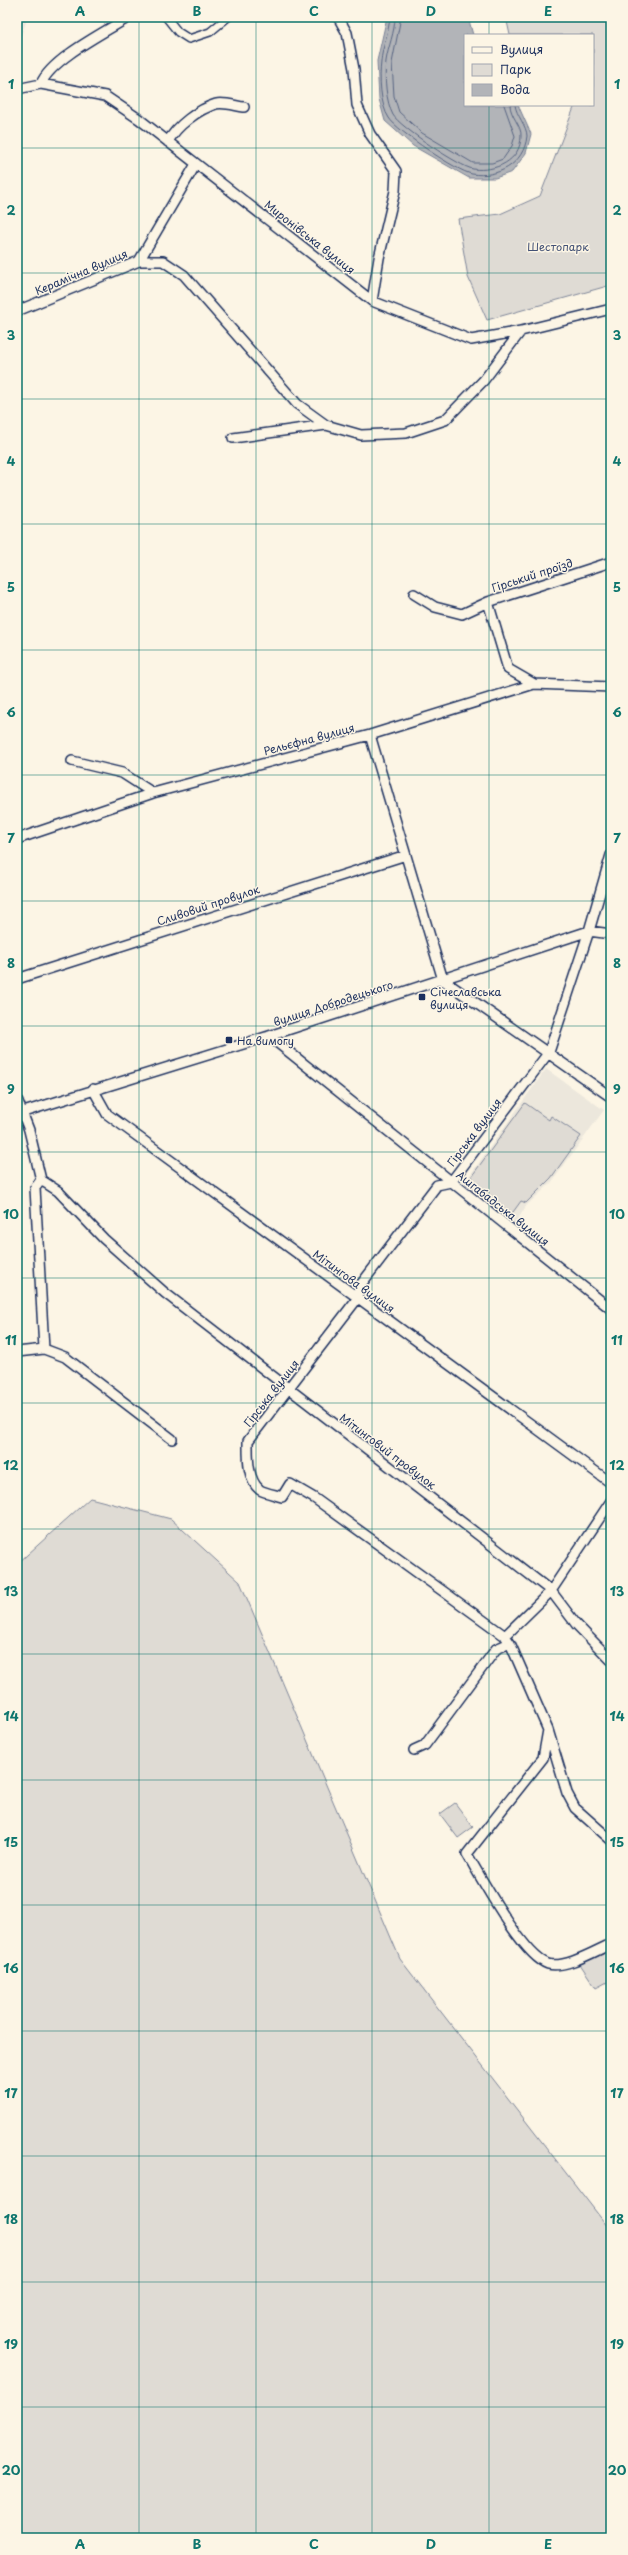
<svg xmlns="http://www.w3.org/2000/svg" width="628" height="2555" viewBox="0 0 628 2555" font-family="'Playpen Sans',sans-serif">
  <rect width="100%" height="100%" fill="#fcf5e5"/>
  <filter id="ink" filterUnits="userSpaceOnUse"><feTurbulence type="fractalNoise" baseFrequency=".025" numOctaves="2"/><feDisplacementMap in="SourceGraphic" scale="8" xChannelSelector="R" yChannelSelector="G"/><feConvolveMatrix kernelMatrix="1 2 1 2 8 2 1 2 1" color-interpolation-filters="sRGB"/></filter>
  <g filter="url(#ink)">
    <path fill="#ece7dc" d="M17,17H28L17,46Z
      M546,1069L604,1110L551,1183L526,1206L512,1229L463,1185Z"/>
    <path fill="#dfdbd4" stroke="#7d8599" d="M506,17H611V285L487,320L468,277L458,219L500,214L540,196L575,105H593V35H510Z
      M525,1103L549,1120L551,1116L581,1136L551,1178L526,1203L521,1201L508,1219L468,1190L466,1184Z
      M90,1498L171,1519L240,1582L400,1959L611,2231V2538H17V1564Z
      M455,1803L473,1827L458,1838L440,1814Z
      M611,1950V1980L596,1988L580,1964Z"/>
    <path fill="#b2b4b8" stroke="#767f94" d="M387,17H468L473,35H465V105H518L531,134L526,153L512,172L495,178H469L413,146L385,121L379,99L377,61Z"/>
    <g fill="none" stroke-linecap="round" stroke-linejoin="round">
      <path stroke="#576482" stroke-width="1" d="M390,17C389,32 382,47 381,62C379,77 380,105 389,118C397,131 458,172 472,174C497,178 524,165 527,136C527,126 516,115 515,105
        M395,17C395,32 388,47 386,61C384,77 386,102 393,115C400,127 460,167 473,169C495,172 521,161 521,136C522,126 510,116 510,105
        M401,17L392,63L394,96L399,112L422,133L473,163H492L503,159L512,146L515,136L504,105"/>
      <defs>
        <path id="pedestrian" d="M166,17L178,32L189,39L210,32L228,17"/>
        <path id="minor" d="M338,17L347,33L354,69L357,105L370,134L396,171L395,191L379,258L372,301
          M41,84C51,59 105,32 129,17
          M17,89L41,84L105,96L139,119L372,301L471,340L521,331L611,309
          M168,142C176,126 199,109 216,104C224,102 236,106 244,107
          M139,261H163L184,275L297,404L326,425L361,435L406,433L445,420L484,380L521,331
          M17,311L139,261L196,164
          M233,438L326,425
          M414,594L435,607L462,614L488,602L611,562
          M488,602L508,669L534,684
          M370,735L443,980L611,1097
          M72,761L122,773L153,793
          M17,839L153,793L370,735L534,684L611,687
          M17,979L406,855
          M269,1036L611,1309
          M93,1089L107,1114L611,1483
          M17,1099L29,1130L41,1180L58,1191L104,1239L165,1293L551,1591L576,1624L611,1660
          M17,1114L269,1036L589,931L611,934
          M41,1180L35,1188L44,1349
          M17,1352L44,1349L65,1357L172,1439
          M505,1636L314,1498L290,1484L282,1497C276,1495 266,1493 260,1490C247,1480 248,1456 248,1441L357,1299L359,1287L437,1185L451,1182L549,1052L589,931L611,855
          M510,1643L548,1730L567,1793L575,1808L611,1840
          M548,1730L543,1758L467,1854C482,1879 523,1956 548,1964C565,1969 595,1951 611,1944
          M414,1750L425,1745L496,1649L510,1643L505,1636L551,1591L611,1501"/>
      </defs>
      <use href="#pedestrian" stroke="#1b2f5e" stroke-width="10"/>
      <use href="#minor" stroke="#1b2f5e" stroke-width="12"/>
      <use href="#pedestrian" stroke="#fcf5e5" stroke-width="7"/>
      <use href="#minor" stroke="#fcf5e5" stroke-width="9"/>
    </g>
  </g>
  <path fill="none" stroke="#0f766e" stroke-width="1" stroke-opacity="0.55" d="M139,17V2538M256,17V2538M372,17V2538M489,17V35M489,105V2538M17,148H611M17,273H611M17,399H611M17,524H611M17,650H611M17,775H611M17,901H611M17,1026H611M17,1152H611M17,1278H611M17,1403H611M17,1529H611M17,1654H611M17,1780H611M17,1905H611M17,2031H611M17,2156H611M17,2282H611M17,2407H611"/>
  <g fill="#1b2f5e" stroke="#fcf5e5" stroke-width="1.5">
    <rect x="418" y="993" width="8" height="8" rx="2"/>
    <rect x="225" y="1036" width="8" height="8" rx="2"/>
  </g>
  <g text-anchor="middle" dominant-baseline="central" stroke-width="3" stroke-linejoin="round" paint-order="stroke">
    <g font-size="11" fill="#1b2f5e" stroke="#fcf5e5">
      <text transform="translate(310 237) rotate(38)">Миронівська вулиця</text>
      <text transform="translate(81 272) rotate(-23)">Керамічна вулиця</text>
      <text transform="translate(532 575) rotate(-18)">Гірський проїзд</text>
      <text transform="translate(309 739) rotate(-15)">Рельєфна вулиця</text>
      <text transform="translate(208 905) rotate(-18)">Сливовий провулок</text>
      <text transform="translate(333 1003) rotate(-18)">вулиця Добродецького</text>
      <text transform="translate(474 1132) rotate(-53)">Гірська вулиця</text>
      <text transform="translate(503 1208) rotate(38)">Ашгабадська вулиця</text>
      <text transform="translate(354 1281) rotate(36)">Мітингова вулиця</text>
      <text transform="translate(271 1393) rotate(-52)">Гірська вулиця</text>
      <text transform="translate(388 1451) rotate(37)">Мітинговий провулок</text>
    </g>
    <g font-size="11" fill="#425176" stroke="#fcf5e5">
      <text x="558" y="246">Шестопарк</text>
    </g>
    <g font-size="11" fill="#1b2f5e" stroke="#fcf5e5" text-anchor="start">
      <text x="430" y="991">Січеславська<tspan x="430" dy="13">вулиця</tspan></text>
      <text x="237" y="1040">На вимогу</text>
    </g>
  </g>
  <rect width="628" height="2555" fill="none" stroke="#fcf5e5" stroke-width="44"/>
  <rect x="464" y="34" width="130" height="72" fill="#fcf5e5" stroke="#a2a6af"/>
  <rect x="472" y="47" width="20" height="6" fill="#fcf5e5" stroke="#a2a6af"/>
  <text x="500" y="54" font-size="12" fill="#1b2f5e">Вулиця</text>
  <rect x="472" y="64" width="20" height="12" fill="#dfdbd4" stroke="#a2a6af"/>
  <text x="500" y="74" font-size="12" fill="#1b2f5e">Парк</text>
  <rect x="472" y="84" width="20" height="12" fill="#b2b4b8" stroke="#a2a6af"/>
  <text x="500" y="94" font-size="12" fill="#1b2f5e">Вода</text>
  <rect x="22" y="22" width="584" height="2511" fill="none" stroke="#0f766e" stroke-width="1.5"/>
  <g font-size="13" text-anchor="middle" font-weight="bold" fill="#0f766e">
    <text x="80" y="16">A</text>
    <text x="197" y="16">B</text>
    <text x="314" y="16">C</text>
    <text x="431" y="16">D</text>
    <text x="548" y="16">E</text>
    <text x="11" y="89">1</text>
    <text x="617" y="89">1</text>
    <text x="11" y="215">2</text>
    <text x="617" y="215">2</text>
    <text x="11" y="340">3</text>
    <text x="617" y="340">3</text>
    <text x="11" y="466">4</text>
    <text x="617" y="466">4</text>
    <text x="11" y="592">5</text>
    <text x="617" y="592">5</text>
    <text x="11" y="717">6</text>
    <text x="617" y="717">6</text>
    <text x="11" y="843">7</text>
    <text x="617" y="843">7</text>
    <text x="11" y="968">8</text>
    <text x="617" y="968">8</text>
    <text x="11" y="1094">9</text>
    <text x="617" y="1094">9</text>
    <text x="11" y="1219">10</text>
    <text x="617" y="1219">10</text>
    <text x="11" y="1345">11</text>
    <text x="617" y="1345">11</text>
    <text x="11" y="1470">12</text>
    <text x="617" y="1470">12</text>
    <text x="11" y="1596">13</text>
    <text x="617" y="1596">13</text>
    <text x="11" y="1721">14</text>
    <text x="617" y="1721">14</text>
    <text x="11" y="1847">15</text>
    <text x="617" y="1847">15</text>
    <text x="11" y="1973">16</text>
    <text x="617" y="1973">16</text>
    <text x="11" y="2098">17</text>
    <text x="617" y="2098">17</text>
    <text x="11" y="2224">18</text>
    <text x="617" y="2224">18</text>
    <text x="11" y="2349">19</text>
    <text x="617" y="2349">19</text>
    <text x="11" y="2475">20</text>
    <text x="617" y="2475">20</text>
    <text x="80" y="2549">A</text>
    <text x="197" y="2549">B</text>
    <text x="314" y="2549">C</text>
    <text x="431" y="2549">D</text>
    <text x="548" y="2549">E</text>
  </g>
</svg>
